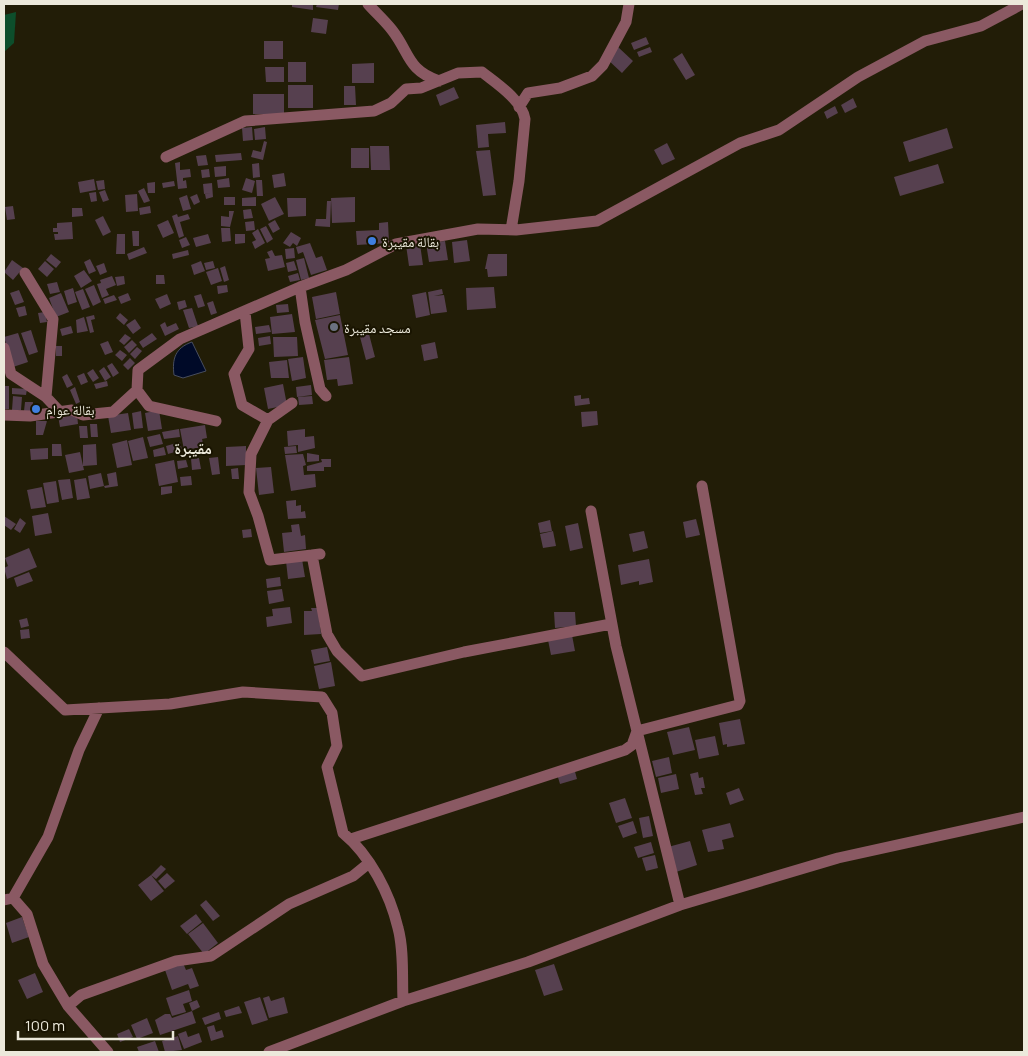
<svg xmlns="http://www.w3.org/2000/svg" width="1028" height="1056" viewBox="0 0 1028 1056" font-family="Manrope,'Noto Naskh Arabic',sans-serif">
  <rect width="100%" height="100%" fill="#221d07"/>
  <path fill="#0d4e2b" d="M16,12L14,43L4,52V15Z"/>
  <path fill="#000a28" stroke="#474d5e" d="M192,342L206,371L183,378L174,375C172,359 175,348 192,342Z"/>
  <path fill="#56404f" d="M292,4H313V10L292,7Z
    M317,4H339L338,10L316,7Z
    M313,18L328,20L326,34L311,32Z
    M646,37L649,44L634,50L631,43Z
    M264,41H283V59H264Z
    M618,47L633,61L622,73L607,59Z
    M650,47L652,52L639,57L637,52Z
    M682,53L695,75L686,80L673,59Z
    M288,62H306V82H288Z
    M374,63V83H352V64Z
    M265,67H284V82H266Z
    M288,85H313V108H288Z
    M344,86H355L356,105H344Z
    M454,87L459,98L440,106L436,95Z
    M253,94H284V114H253Z
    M853,98L857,107L845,113L841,105Z
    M835,106L838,113L827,119L824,112Z
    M505,122L506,133L488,134L489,147L478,148L476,125Z
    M252,127L253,140L243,141L242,128Z
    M265,127L266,139L255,140L254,129Z
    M947,128L953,148L909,162L903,142Z
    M264,141L267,142L263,160L251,157L253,150L261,152Z
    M667,143L675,159L662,165L654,150Z
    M370,146H389L390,170H371Z
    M351,148H369V168H351Z
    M490,150L496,195L483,196L476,151Z
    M241,153L242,160L216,162L215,155Z
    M206,155L208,165L198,166L196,156Z
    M180,162V170L190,169L191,177L183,178V181L186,180L187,188L178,189L175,163Z
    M259,163L260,177L253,178L252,164Z
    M938,164L944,183L900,196L894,177Z
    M226,166V176L215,177L214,167Z
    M209,169L210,177L202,178L201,170Z
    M284,173L286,186L274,188L272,175Z
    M229,178L230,187L218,188L217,180Z
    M246,178L255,181L252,193L242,190Z
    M94,179L96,190L80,193L78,182Z
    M104,180L105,189L98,190L96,181Z
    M256,180H262L263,196H257Z
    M174,181L175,186L163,188L162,183Z
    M155,182V193H148L147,183Z
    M212,183L213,197L206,199L205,194L212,193L204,194L203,184Z
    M144,188L150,201L144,203L138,191Z
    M105,190L109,200L103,202L99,192Z
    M96,192L97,201L91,202L89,193Z
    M137,194L138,211L126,212L125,195Z
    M197,194L200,202L194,205L190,197Z
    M187,195L191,209L183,211L179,198Z
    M224,197H235V205H224Z
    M256,197V206H242V198Z
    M275,197L284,214L269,221L261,204Z
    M355,197V222L332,223L331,198Z
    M287,198H306V216L288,217Z
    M327,201H331L330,227L315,226L316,219H326Z
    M13,206L15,219L7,220L5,207Z
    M150,206L151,213L140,215L139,208Z
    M72,208H82L83,216L72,217Z
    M251,209L253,218L244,219L243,210Z
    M229,211H234L230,227L221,226V216L229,217Z
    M177,214L178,217L188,214L190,219L180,222L184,236L179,238L172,216Z
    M103,216L111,232L103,236L95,220Z
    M168,220L174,233L163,238L157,225Z
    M275,220L280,229L273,233L268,224Z
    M254,221L255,230L246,231L245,222Z
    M72,222L73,239L55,240L54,234H58V232H53V228H57V223Z
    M388,222L389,243L357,245L356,231L379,230V223Z
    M266,226L273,239L267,243L260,229Z
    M221,228H230L231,241L222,242Z
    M258,229L265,243L255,249L252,242L256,240L252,233Z
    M132,231H139V246H133Z
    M291,232L301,238L297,246L293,243L290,247L283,243Z
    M117,234H125V254H116Z
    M208,234L211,243L196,247L193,238Z
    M235,234H245V243L235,244Z
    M186,237L190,245L182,248L179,240Z
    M467,240L470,261L454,263L452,242Z
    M445,241L448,260L429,262L426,243Z
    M310,243L316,258L322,256L327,270L311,275L303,252L298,254L296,247Z
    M420,244L423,265L409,266L406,245Z
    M144,247L147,253L129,260L127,254Z
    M294,248L295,258L286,259L285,249Z
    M188,250L189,255L173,259L172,254Z
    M272,250L275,256L282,255L285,267L268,271L265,259L270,258L267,252Z
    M51,254L61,262L56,268L46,260Z
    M488,254H507V276L488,277L487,269H485Z
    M304,258L309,278L301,280L296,260Z
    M90,259L96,271L89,274L84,262Z
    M12,260L23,268L13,280L4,272Z
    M45,261L54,269L47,277L38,269Z
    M201,261L205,271L194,275L191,265Z
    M213,261L215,268L206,270L204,263Z
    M294,261L297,270L288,272L286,263Z
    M104,263L107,272L100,275L96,266Z
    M225,266L229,280L224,282L220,268Z
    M218,268L222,281L211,285L206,272Z
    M84,270L92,281L81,288L74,276Z
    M298,273L300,280L290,282L288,276Z
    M156,275H164L165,284H156Z
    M112,276L116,285L106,289L109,295L102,298L97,284L101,283L100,280Z
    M124,276L125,284L117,286L115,277Z
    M57,282L60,292L50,294L47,284Z
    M94,285L101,302L93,306L85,289Z
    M227,285L228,292L218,294L217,286Z
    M494,287L496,308L467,310L466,288Z
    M73,288L77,302L68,305L64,291Z
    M83,289L90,307L82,310L75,292Z
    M442,289L443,294L434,296L444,295L447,312L431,314L428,292Z
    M19,290L24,302L15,305L10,293Z
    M336,292L340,314L316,319L312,297Z
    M426,292L430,315L416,318L412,295Z
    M61,293L69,312L56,317L49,298Z
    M128,293L131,300L121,304L118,297Z
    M167,294L171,304L160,309L155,299Z
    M201,294L205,306L198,308L194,296Z
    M114,295L117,300L105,304L103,299Z
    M185,300L187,307L179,310L177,302Z
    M213,301L217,313L211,315L207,303Z
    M288,304L289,312L277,313L276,305Z
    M25,306L27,315L19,317L16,308Z
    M192,308L198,326L189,328L183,310Z
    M45,312L47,322L40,323L38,313Z
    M120,313L128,320L124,325L116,318Z
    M292,314L295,332L272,334L270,317Z
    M94,315L95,319L91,320L94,332L90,333L86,317Z
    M340,315L348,355L325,359L315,320Z
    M84,317L88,331L77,333L76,320Z
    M135,319L141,328L133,334L126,325Z
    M165,322L167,327L176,323L179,329L165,336L160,325Z
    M269,325L271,332L256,334L255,327Z
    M71,326L73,333L62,336L60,329Z
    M31,330L38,352L29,355L21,333Z
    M18,333L28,362L13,367L4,337Z
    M152,333L157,339L143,348L139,342Z
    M125,334L131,338L124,345L119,341Z
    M369,334L375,357L366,360L360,337Z
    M270,336L271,344L259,346L258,338Z
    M273,337H297L298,356L274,357Z
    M132,340L137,345L129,353L124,347Z
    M108,341L113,352L105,355L100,344Z
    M435,342L438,358L424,361L421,345Z
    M56,346H62V356H56Z
    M137,347L142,351L135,359L130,354Z
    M120,350L127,355L122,361L115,355Z
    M303,357L306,378L292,381L288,359Z
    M349,357L353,384L338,386L337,379L327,380L324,360Z
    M130,358L135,363L128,370L123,365Z
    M287,360L289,378H271L269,362Z
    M112,363L119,373L113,377L107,366Z
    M104,367L111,377L105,381L99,371Z
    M93,369L99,378L93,382L87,373Z
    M84,373L88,382L81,385L77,376Z
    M67,374L73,385L67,388L62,377Z
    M107,381L108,386L96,389L94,384Z
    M283,384L287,405L268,409L264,388Z
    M311,385L312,395L297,397L296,387Z
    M4,386H9V409H4Z
    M75,387L80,402L76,404L70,390Z
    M12,388L27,389L26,395L12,394Z
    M581,395V399L589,398L590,404L575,406L574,396Z
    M13,396L22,397L21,410H12Z
    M312,396L313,404L299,405L298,397Z
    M25,402H33L32,411H24Z
    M159,410L162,429L148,431L145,413Z
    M141,411L143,428L134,429L132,413Z
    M597,411L598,425L582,427L581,412Z
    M128,413L131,430L111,433L108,416Z
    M77,414L78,424L60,427L58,416Z
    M36,421H47L43,435H36Z
    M90,424H97L98,437H91Z
    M205,425L207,438L202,439L204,447L184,450L180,429Z
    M79,426H87L88,438H80Z
    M179,429L180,437L164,439L162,432Z
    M305,429V437L314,436L315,448L298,452V445L288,446L287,431Z
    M160,434L163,444L150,447L147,437Z
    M143,437L148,458L133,461L128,441Z
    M127,440L132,465L117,468L112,444Z
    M180,442L182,450L168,454L166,446Z
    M52,444H61L62,456H52Z
    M96,444L97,465L83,466V445Z
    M246,446V465L226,466V447Z
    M296,446L297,453L285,454L284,447Z
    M164,447L166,455L154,457L153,450Z
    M48,448V459L31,460L30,449Z
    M80,452L84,470L69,473L65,455Z
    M307,453L319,455V461L307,462Z
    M303,454L306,465L303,466L304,475L315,474L316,487L291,491L285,455Z
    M218,457L220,474L212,475L209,458Z
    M199,458L201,469L192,470L191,459Z
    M321,459H331V467H324V471H307V466L322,462Z
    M174,460L178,482L159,486L155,464Z
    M186,460L188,467L178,469L177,461Z
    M271,467L274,493L259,495L256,468Z
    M238,468L239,479H232L231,469Z
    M116,472L118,486L105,488L104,486L109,485L107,474Z
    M101,473L104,486L90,489L88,476Z
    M191,476L192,485L181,486L180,477Z
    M86,478L90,498L77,500L74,480Z
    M70,479L73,498L62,500L58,480Z
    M56,481L59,502L47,504L43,483Z
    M172,486V493L161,495V487Z
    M42,487L46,507L31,509L27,490Z
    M296,500V506L301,505V512L305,511L306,518L288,519L286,501Z
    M48,513L52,533L35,536L32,516Z
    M4,516L16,524L11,530L4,525Z
    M20,518L26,523L20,533L14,529Z
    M696,519L700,535L686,538L683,522Z
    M550,520L552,531L540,533L538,523Z
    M578,523L583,548L570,551L565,526Z
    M299,524L301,536L305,535L306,549L284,552L282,533L292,532L291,525Z
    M251,529L252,537L243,538L242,530Z
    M553,531L556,546L543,548L540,534Z
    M644,531L648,548L633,552L629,534Z
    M29,548L37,567L7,579L4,568L8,566L5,558Z
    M302,559L305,577L288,579L286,561Z
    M649,559L653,582L639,585V581L621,585L618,565Z
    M29,572L33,581L17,587L14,578Z
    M280,577L281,586L267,588L266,579Z
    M282,589L284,601L269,604L267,591Z
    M290,607L292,623L267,627L266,617L273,616L272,609Z
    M311,608H318L321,634L304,635V611H312Z
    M554,612H575L576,626L555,628Z
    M27,618L29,626L21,628L19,620Z
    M29,629L30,638L21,639L20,630Z
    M572,635L575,651L551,655L548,640Z
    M327,647L330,661L314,664L311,650Z
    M331,662L335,686L319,689L314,666Z
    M740,719L745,744L727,747V744L723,745L719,723Z
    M689,727L695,750L673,755L667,732Z
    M715,736L719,755L699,759L695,740Z
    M669,757L672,773L656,777L652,761Z
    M574,768L577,779L560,784L557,774Z
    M698,772L699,778L703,777L705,788H701L703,794L695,795L690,774Z
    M676,774L679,789L661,793L658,778Z
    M739,788L744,800L730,805L726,793Z
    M625,798L632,818L616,823L609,803Z
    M649,816L653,836L643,838L639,818Z
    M633,821L637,833L623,838L618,826Z
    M730,823L734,837L722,840L724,849L708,852L702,830Z
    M690,841L697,865L676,872L668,847Z
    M651,842L654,853L638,858L634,847Z
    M655,855L658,868L646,871L642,858Z
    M161,865L166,869L156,879L151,875Z
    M167,873L175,881L165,889L158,881Z
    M151,875L164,891L151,901L138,885Z
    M206,900L220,916L213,921L200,905Z
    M196,914L202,922L187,934L180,926Z
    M22,917L29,937L12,943L6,923Z
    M203,923L218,943L204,954L188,934Z
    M183,963L186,970L192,968L199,986L190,989L188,984L172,990L165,970Z
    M554,964L563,990L544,996L535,970Z
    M35,973L43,992L27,999L18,980Z
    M189,990L192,1001L183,1004L186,1012L172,1016L166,998Z
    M269,996L271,1001L284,997L288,1013L269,1018L263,998Z
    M260,997L268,1020L252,1025L244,1002Z
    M197,1000L200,1007L192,1011L189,1003Z
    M239,1006L242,1013L226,1017L224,1011Z
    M192,1011L196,1023L160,1035L155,1020L165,1014H170L172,1018Z
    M219,1012L221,1019L205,1025L202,1018Z
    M147,1018L153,1033L137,1039L131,1025Z
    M214,1025L216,1032L222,1030L224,1037L211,1041L207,1027Z
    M129,1029L133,1037L120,1042L117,1034Z
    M186,1031L188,1037L199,1033L202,1042L184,1049L178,1034Z
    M178,1036L182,1050L165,1052L162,1041Z
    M155,1041L159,1052H139L137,1047Z"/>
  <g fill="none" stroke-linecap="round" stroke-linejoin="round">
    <path stroke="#8a5963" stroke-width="11" d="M368,4C376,13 385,21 392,30C410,53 407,70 439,81
      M519,107L528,93L560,88L592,76L603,65L626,22L629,4
      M166,157L245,121L374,111L391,103L406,89L421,88L458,73L482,72C496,83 522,100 525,119L519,181L511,230
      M25,273L53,319L46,397
      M300,287L305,322L320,389L326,396
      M245,312L249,349L234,374L242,405L268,420
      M4,348L11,374L46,397L61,413
      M137,390L138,370L180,339L300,287L346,270L396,244L478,229L516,230L597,221L740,143L779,130L858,77L925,41L981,26L1022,4
      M292,403L268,420L251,454L249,492L258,516L270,560L312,555
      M4,415L30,416L72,410L83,415L113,412L137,390L149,406L216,421
      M591,511L616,646L680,905
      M320,554L312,555L327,634L337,651L362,676L464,652L611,624
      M4,652L65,710L170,704L243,692L322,697L332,713L337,746L327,767L343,833C370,855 390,894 398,928C404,950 402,977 403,1001
      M351,839L625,750L632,745L637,731L738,705L740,701L702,486
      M13,898L27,914L43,964L68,1006L108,1052
      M4,900L13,898L48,837L79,750L99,708
      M68,1006L81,995L176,961L211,956L289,904L353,876L369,863
      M269,1052L403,1001L528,962L680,905L838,858L1024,817"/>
  </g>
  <g fill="#3f7fe0" stroke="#191401" stroke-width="2">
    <circle cx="372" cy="241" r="5"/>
    <circle cx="36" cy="409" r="5"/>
  </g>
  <circle fill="#6b7280" stroke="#191401" stroke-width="2" cx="334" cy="327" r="5"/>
  <g text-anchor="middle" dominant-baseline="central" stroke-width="4" stroke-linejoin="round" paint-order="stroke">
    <g font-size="14" fill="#ece9db" stroke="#191401" text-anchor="start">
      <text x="382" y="241">بقالة مقيبرة</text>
      <text x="344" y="327">مسجد مقيبرة</text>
      <text x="46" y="409">بقالة عوام</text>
    </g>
    <g font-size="16" font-weight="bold" fill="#ece9db" stroke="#191401">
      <text x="193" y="448">مقيبرة</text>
    </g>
  </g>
  <rect width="1028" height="1056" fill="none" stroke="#ece9db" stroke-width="10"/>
  <path d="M18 1031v8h155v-8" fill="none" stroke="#ece9db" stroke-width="2.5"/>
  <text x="25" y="1031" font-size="15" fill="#ece9db" stroke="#191401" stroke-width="4" paint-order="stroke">100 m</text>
</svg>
